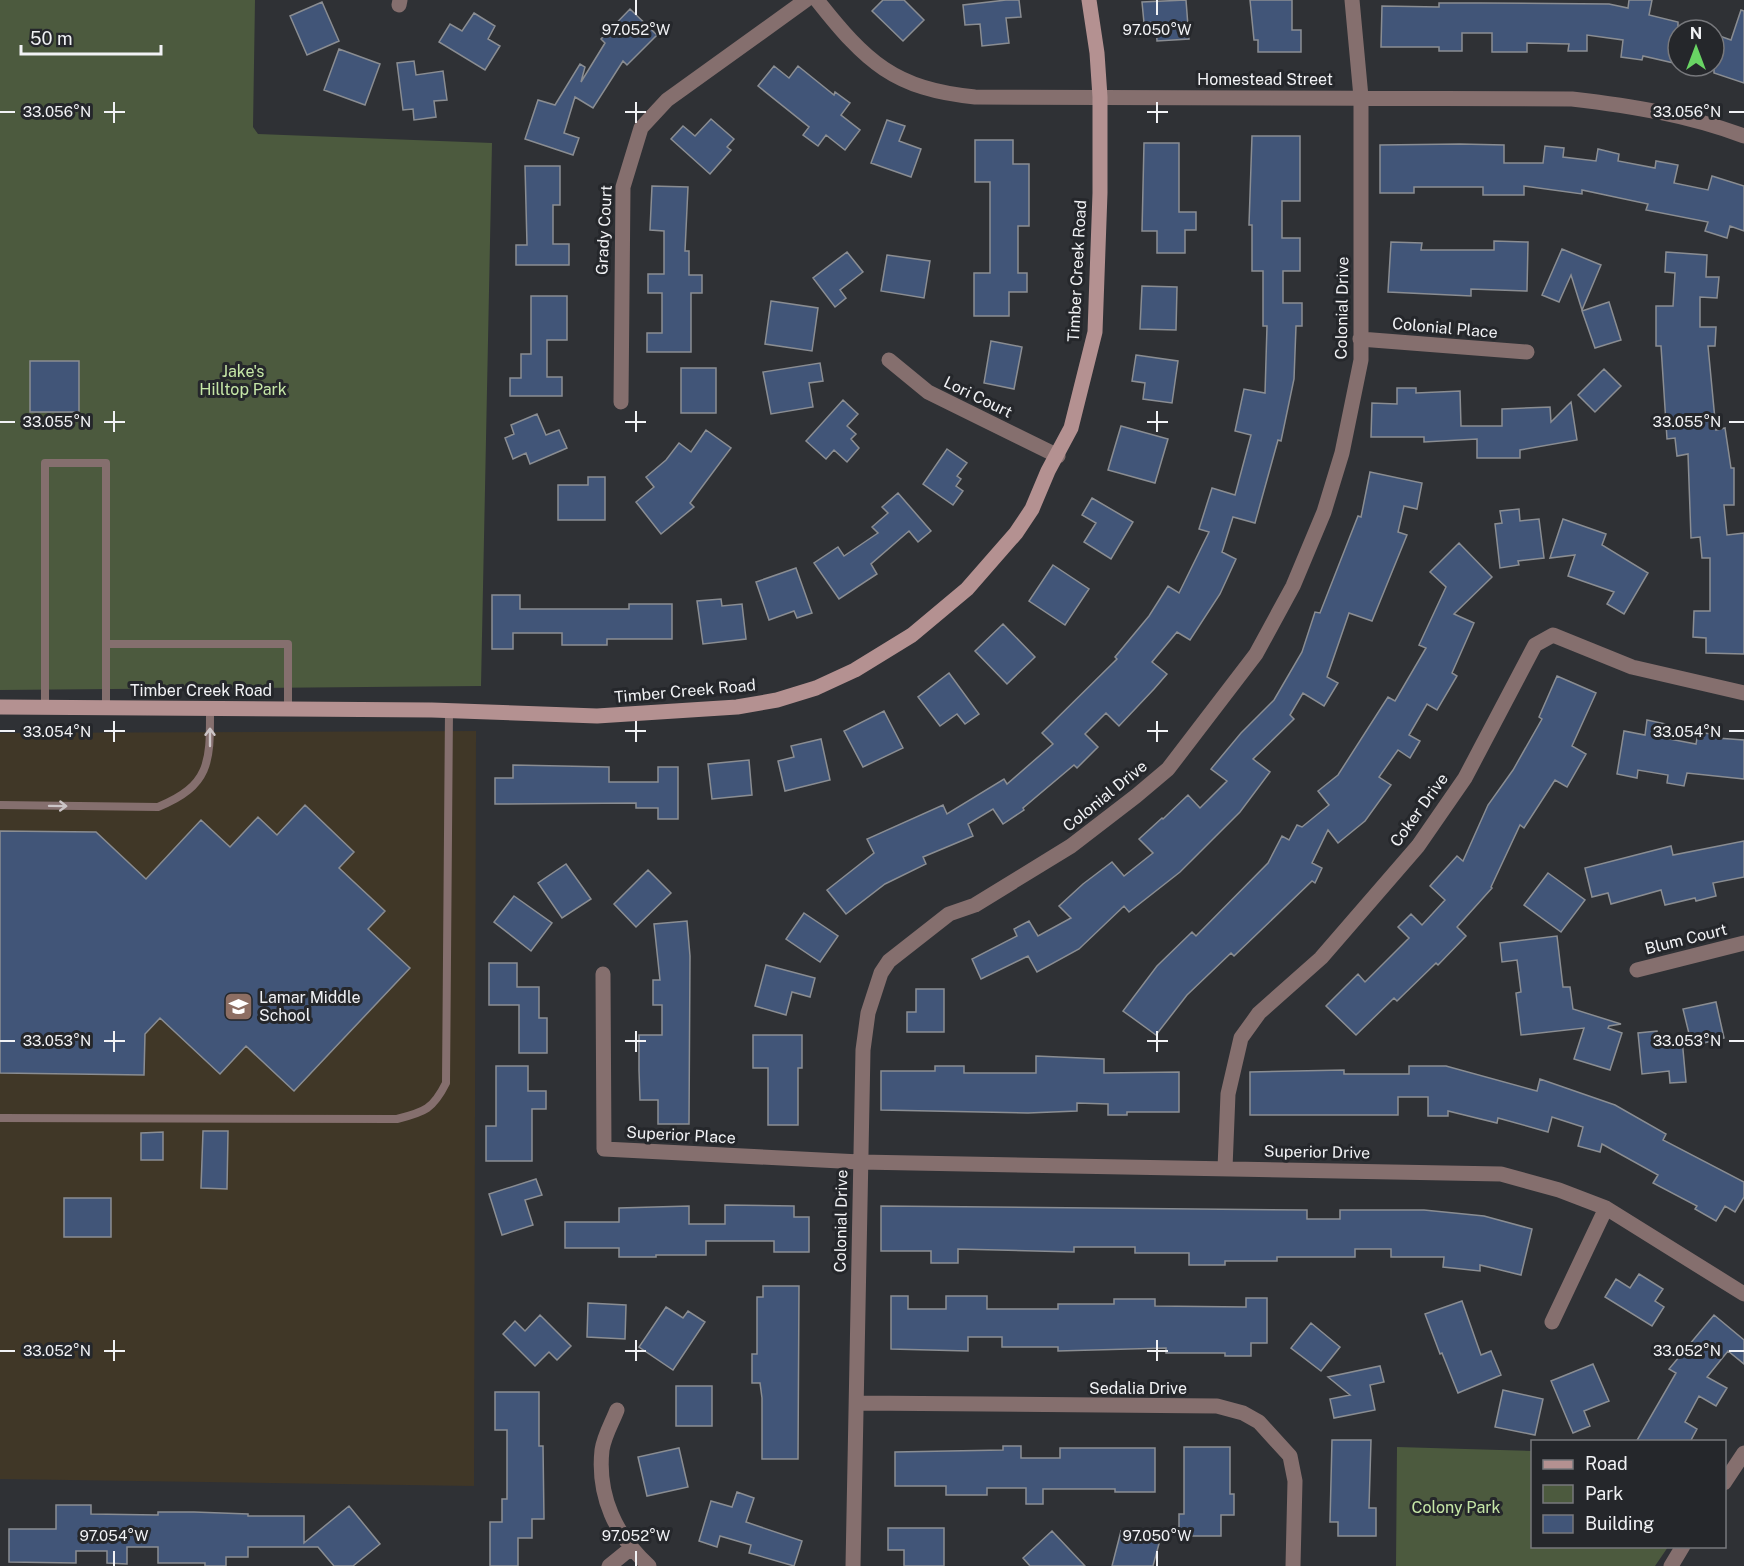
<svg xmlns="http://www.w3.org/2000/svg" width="1744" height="1566" viewBox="0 0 1744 1566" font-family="'Public Sans',sans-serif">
  <rect width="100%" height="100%" fill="#2f3135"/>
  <path fill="#403727" d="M476,731L474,1486L0,1479V733Z"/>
  <path fill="#4c5a3e" d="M0,0H255L253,127L258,134L492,143L481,686L0,690Z
    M1397,1447L1532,1451V1546L1668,1547L1655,1566H1396Z"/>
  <path fill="#415578" stroke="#8a8d92" stroke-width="1.5" d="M883,0H904L924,20L903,41L872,11Z
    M1006,0H1019L1021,17L1006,18L1009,43L982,46L980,24L965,25L963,5Z
    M1186,0L1189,39L1157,41L1156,22L1144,23L1142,2Z
    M1250,0H1292V30H1301V52H1258V40H1254Z
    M1629,0H1652L1649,15L1678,22V64L1643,56L1642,60L1621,57L1623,40L1587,35V51H1568L1569,44L1527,43V52H1492V33H1462V51H1439V47H1381L1382,6L1439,7V3H1481L1609,4L1628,8Z
    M322,2L339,41L307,55L290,16Z
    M630,9L657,35L627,65L623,61L593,108L575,97L564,133L579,138L573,155L525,139L538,100L555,105L580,64L585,67L581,82L605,43L601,39Z
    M1741,10L1744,11V83L1714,73V34L1731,40Z
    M474,13L495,26L488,39L500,46L485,70L439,42L450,24L462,31Z
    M339,49L380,64L365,105L324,90Z
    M414,61L416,75L443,71L447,100L434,101L436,117L414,120L413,109L403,110L397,63Z
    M774,66L789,78L798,66L834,95L835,92L850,103L841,115L860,130L845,150L826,135L818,146L803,135L809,127L758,86Z
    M711,119L734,139L727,147L731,150L710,174L671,139L683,126L695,136Z
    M887,120L905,126L899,141L921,149L911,177L871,163Z
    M1252,136H1300V201H1282V238H1300V271H1283V303H1302V326H1296L1294,379L1281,441L1278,440L1255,523L1233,517L1222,552L1236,559L1220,594L1190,640L1177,632L1152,662L1167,674L1154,689L1119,726L1106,713L1085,734L1098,747L1077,768L1074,765L1023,808L1024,810L1003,824L993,809L968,824L973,836L923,857L926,864L885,884L846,914L827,890L874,853L867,839L943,805L947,814L1004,779L1007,784L1053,744L1042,733L1117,659L1115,657L1149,616L1168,586L1179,593L1209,532L1199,529L1212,488L1235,495L1251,435L1235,431L1244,389L1265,393L1267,326H1263V271H1252V225H1249Z
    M975,140H1013V164H1029V226H1018V273H1027V292H1009V316H974V273H990V182H975Z
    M1144,143H1179V212H1196V230H1185V253H1157V231H1142Z
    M1460,144L1504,145V163H1543L1545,146L1564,148L1563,157L1596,161L1598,149L1619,154L1618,161L1655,168L1656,161L1678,165L1674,183L1708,190L1712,176L1744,186V231L1730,226L1727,238L1705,231L1708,222L1646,210L1648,204L1582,190V194L1524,186V195H1483V187H1414V193H1380V145Z
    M525,166H560V205H553V244H569V265H516V245H527Z
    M652,186L688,187L685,251H689V275H702V293H691V352H647V333H662V293H648V274H664V231L650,230Z
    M1494,241L1528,242L1527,291L1471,289V296L1388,292L1391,242L1422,243L1421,250H1494Z
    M1562,249L1601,265L1582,310L1571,275L1559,302L1542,295Z
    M847,252L863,272L840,290L846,298L835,307L813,278Z
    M1666,252L1707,255L1706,277H1719L1717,298L1700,297V327H1716L1715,346H1708L1716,430L1725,428L1731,468H1734V505H1724L1727,535L1744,533V654L1706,653V638L1693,637L1694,611H1710V558H1702L1700,537L1691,538L1688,454L1677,456L1675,438L1667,439L1661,346H1656V306H1673L1675,273L1665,272Z
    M887,255L930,261L924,298L881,291Z
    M1142,286L1177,287L1176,330L1140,329Z
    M531,296H567V340H547V377H562V396H510V378H521V354H531Z
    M771,301L818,308L812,351L765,344Z
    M1609,302L1621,340L1595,348L1582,311Z
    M991,341L1022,347L1014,389L984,383Z
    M1136,355L1178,361L1172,403L1143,399L1145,383L1132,381Z
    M30,361H79V412H30Z
    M820,363L823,381L809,383L813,407L771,414L763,372Z
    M681,368H716V413H681Z
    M1604,369L1621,386L1595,412L1578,395Z
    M1397,388H1416V393L1460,391L1461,426H1502V409L1550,407L1551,422L1571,402L1577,440L1520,450V458H1477V439L1424,442V437H1371L1372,403L1397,404Z
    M843,400L858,414L847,426L856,434L851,439L859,448L847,462L834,450L826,459L806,441Z
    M537,414L546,435L559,430L567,448L530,464L526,453L513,459L505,438L514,434L511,425Z
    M1121,426L1168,439L1155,483L1108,470Z
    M706,430L731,448L690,503L694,507L661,534L636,502L654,487L646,477L666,460L679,443L691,452Z
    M947,449L967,463L957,476L961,479L956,486L963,491L953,505L923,484Z
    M1370,472L1422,483L1417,509L1404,506L1398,532L1407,535L1372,621L1349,613L1327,677L1338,683L1324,706L1303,693L1290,715L1294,719L1253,759L1270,772L1240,812L1180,872L1129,912L1124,906L1079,949L1037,972L1028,956L981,979L972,959L1017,936L1014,929L1029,921L1038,936L1071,918L1059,906L1083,884L1112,862L1124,876L1153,853L1139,839L1162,818L1163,819L1188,795L1200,808L1227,781L1211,769L1241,733L1274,700L1302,652L1315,612L1320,613L1358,516L1361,517Z
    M588,477H605V520H558V485H588Z
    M898,493L931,531L918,542L909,531L871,564L877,574L839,599L814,563L838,547L844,556L878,533L872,527L888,513L882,507Z
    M1092,498L1133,522L1111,559L1084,542L1096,523L1082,515Z
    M1519,509L1520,521L1539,519L1544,558L1518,561L1519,565L1500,568L1495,524L1502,523L1500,511Z
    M1563,519L1606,534L1602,545L1648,573L1624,614L1607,604L1614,592L1568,576L1575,555L1550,558Z
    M1459,543L1492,577L1454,614L1474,623L1452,673L1457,676L1437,710L1427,704L1409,735L1420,741L1410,758L1398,750L1379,777L1391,785L1365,821L1338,843L1328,830L1312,863L1322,868L1315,883L1312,881L1234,956L1231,953L1187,995L1156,1035L1123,1011L1157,966L1192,932L1196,936L1268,863L1282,836L1289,840L1297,825L1302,827L1329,805L1318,791L1338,775L1388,697L1395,701L1426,648L1419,645L1446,587L1430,572Z
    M1053,565L1089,589L1065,625L1029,601Z
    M796,568L812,613L797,618L794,611L769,620L756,582Z
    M492,595H520V609H629V604H672V639H607V645H562V633H513V649H492Z
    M721,599L722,606L742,604L746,639L703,644L697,601Z
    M1003,624L1035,657L1007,684L975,651Z
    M949,673L979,714L965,724L957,714L940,726L918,697Z
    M1557,676L1596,693L1572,746L1586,754L1567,787L1555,780L1524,828L1520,825L1491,887L1492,888L1457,927L1466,936L1438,965L1436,963L1397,1001L1394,998L1356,1035L1326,1006L1358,974L1365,982L1409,938L1398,927L1411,914L1422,925L1445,900L1430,886L1457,856L1463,861L1488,805L1513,770L1542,719L1539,717Z
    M884,711L903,748L863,767L844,731Z
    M1647,720L1666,724L1664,738L1696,744L1698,732L1718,735L1717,738L1744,740V779L1687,773L1684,786L1667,783L1668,775L1638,770L1637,778L1617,774L1624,731L1645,735Z
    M821,739L830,780L785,791L778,761L794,757L791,746Z
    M749,760L752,795L712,799L708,764Z
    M513,765L609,767V782H658V767H678V819H658V808H636V803L495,804V778H513Z
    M305,805L354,852L339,868L385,911L368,929L410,968L294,1091L246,1046L220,1074L160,1018L145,1034L144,1075L0,1073V831L96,832L146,879L201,820L230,847L258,817L277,835Z
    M1744,841V877L1713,883L1716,896L1696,901L1695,898L1665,905L1661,890L1611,904L1608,893L1592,897L1585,868L1671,846L1673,855Z
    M566,864L591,899L562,918L538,883Z
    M648,870L671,893L636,927L614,904Z
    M1548,873L1585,900L1561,932L1524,905Z
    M514,896L552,923L531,951L494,922Z
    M804,913L838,936L820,962L786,939Z
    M687,921L690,956L689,1124H658V1100H640L639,1070V1035H662V1005H653V980H660L654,924Z
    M1557,936L1563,987H1570L1573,1009L1621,1024L1609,1026L1608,1028L1622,1033L1610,1070L1574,1059L1584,1028L1521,1035L1516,993L1521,992L1517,960L1502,962L1500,943Z
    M489,963H517V987H539V1018H547V1053H519V1005H489Z
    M766,965L815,978L810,997L792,992L786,1015L755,1006Z
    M916,989H944V1032H907V1012H916Z
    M1716,1002L1724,1038L1692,1046L1683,1009Z
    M1657,1031L1658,1042L1682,1039L1686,1082L1670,1083L1669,1071L1642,1074L1638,1033Z
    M753,1035H802V1068H798V1125H768V1068H753Z
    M1036,1056L1104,1059V1073L1179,1072V1112H1127V1115H1108V1104L1077,1103V1111L1028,1113L881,1110V1071H935V1066H964V1073H1036Z
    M496,1066H528V1091H546V1109H532V1161H486V1126H496Z
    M1409,1066H1446L1537,1091L1540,1079L1615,1105L1666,1134L1663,1140L1744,1182V1197L1735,1212L1725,1206L1716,1221L1695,1209L1697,1206L1653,1183L1658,1175L1602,1144L1600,1152L1578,1146L1583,1127L1552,1117L1548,1132L1498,1118L1497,1123L1448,1111V1116H1428V1097H1398V1115H1250V1072L1344,1070V1074H1409Z
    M203,1131H228L227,1189L201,1188Z
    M163,1132V1160H141V1133Z
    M536,1179L542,1195L525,1200L533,1225L502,1235L489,1194Z
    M64,1198H111V1237H64Z
    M725,1205L794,1206V1217H809V1252H774V1241H706V1255H656V1257H619V1248H565V1222H619V1208L689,1206V1224H725Z
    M881,1206L1307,1210V1219H1340V1210H1424L1484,1216L1532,1229L1521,1275L1480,1265V1271L1443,1267L1444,1257H1391V1249H1355V1257H1277V1261H1225V1265H1189V1253H1135V1247H1074V1252L958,1249V1263H931V1251H881Z
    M1639,1274L1663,1289L1655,1301L1664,1307L1652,1326L1605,1297L1616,1279L1630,1288Z
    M763,1286H799L798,1459H762V1398L760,1383H752V1354H757V1297H763Z
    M891,1296H908V1309H946V1296H987V1309H1058V1304H1114V1299H1155V1306L1246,1307V1298H1267V1343H1251V1356H1225V1353H1166V1348L1058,1351V1347H1002V1337H968V1351L891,1349Z
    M1462,1301L1481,1355L1491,1351L1501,1375L1458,1393L1442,1353L1440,1354L1425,1314Z
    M588,1303L626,1305L625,1339L587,1337Z
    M666,1307L683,1318L688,1311L705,1322L673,1370L639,1347Z
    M540,1315L571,1346L557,1360L549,1352L535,1366L503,1334L515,1321L525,1331Z
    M1714,1315L1744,1340V1364L1728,1351L1707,1377L1727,1388L1716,1406L1699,1396L1685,1422L1697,1429L1690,1442H1636L1676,1373L1669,1369Z
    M1311,1323L1340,1347L1321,1371L1291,1348Z
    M1593,1364L1609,1401L1584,1411L1590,1426L1573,1433L1551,1381Z
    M1380,1366L1384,1382L1370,1385L1375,1410L1334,1418L1330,1399L1350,1395L1328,1377Z
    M676,1386H712V1426H676Z
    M1503,1390L1543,1399L1535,1435L1495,1427Z
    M495,1392H539V1446H543L544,1519H532V1538H518V1566H490V1522H502V1499H507V1430H495Z
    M1332,1440H1371L1369,1508H1376V1536H1338V1522H1330Z
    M1003,1446H1021V1458H1060V1448H1155V1492H1115V1489H1043V1504H1026V1488H987V1495H946V1486H895V1452L1003,1450Z
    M1184,1447H1230V1494H1234V1515H1221V1536H1179V1514H1184Z
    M679,1448L688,1487L647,1496L638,1457Z
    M737,1492L754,1498L746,1522L802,1541L794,1566L749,1553L751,1545L720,1536L717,1547L699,1541L711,1501L732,1507Z
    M56,1505H91V1514L158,1515V1512H194L248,1514V1516H304V1543L349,1506L380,1544L353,1566H334L318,1547H248V1557H226V1566H205V1563H158V1547H127V1564L107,1563V1551H76V1563L9,1562V1529H56Z
    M888,1528H944V1566H904V1550H888Z
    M1052,1531L1085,1566H1030L1023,1558Z
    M1121,1531L1160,1540L1153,1566H1112Z"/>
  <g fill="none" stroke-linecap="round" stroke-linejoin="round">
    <path stroke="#856f6e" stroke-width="8" d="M106,644H288V709
      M45,707V463H106V707
      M0,805L158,807C212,785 210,760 210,708
      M0,1118L397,1119C425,1112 433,1109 446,1083L449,710"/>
    <path stroke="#856f6e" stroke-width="15" d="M817,0C866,62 894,89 975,97L1572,99C1632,106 1688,115 1744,136
      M399,5L400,0
      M1360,339L1527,352
      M889,360L928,392L1058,456
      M621,402L623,187L641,128L667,100L806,0
      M1637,970L1744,943
      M603,974L604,1149L860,1162L1501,1174L1559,1190L1606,1208L1744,1294
      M1225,1168L1228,1094L1241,1038L1259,1013L1321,958L1418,846L1465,778L1535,645L1553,635L1632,667L1744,693
      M1552,1322L1606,1208
      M857,1403L1217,1406L1243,1413L1259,1422L1290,1456L1295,1481L1293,1566
      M617,1410C612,1423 604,1436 602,1450C597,1496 616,1536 649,1566
      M1724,1483L1744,1453
      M609,1566L630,1549
      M853,1566L863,1050L868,1013L881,973L889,961L949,914L975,905L1071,846L1136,796L1168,769L1256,654L1293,586L1324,512L1342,453L1361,360V97L1352,0
      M1671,1566L1683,1546"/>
    <path stroke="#b49191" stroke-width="15" d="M0,707L432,710L597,716L737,707L777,700L816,688L855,670L912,635L967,589L1016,533L1032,509L1048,471L1071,428L1095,332L1100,193V97L1097,53L1089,0"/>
  </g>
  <defs><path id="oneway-shaft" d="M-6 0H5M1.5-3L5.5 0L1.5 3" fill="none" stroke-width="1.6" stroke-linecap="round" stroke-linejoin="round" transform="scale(1.5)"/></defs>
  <g stroke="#cbc4c6">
    <use href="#oneway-shaft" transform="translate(210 737) rotate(-90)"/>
    <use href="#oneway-shaft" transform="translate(58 806) rotate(1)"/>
  </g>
  <path fill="none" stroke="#f1f2f5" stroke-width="2" d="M636,0V15M1157,0V15M114,102V123M636,102V123M1157,102V123M0,112H15M104,112H125M625,112H646M1147,112H1168M1729,112H1744M114,411V432M636,411V432M1157,411V432M0,422H15M104,422H125M625,422H646M1147,422H1168M1729,422H1744M114,721V742M636,721V742M1157,721V742M0,731H15M104,731H125M625,731H646M1147,731H1168M1729,731H1744M114,1031V1052M636,1031V1052M1157,1031V1052M0,1041H15M104,1041H125M625,1041H646M1147,1041H1168M1729,1041H1744M114,1340V1361M636,1340V1361M1157,1340V1361M0,1351H15M104,1351H125M625,1351H646M1147,1351H1168M1729,1351H1744M114,1551V1566M636,1551V1566M1157,1551V1566"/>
  <defs>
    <symbol id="school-square" viewBox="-11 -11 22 22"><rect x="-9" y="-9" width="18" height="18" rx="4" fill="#8d6e63" stroke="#25272b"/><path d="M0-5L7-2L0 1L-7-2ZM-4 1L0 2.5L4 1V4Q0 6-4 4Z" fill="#fff"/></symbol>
  </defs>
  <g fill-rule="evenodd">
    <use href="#school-square" x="222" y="990" width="33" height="33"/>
  </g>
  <g text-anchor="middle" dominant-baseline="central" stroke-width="6" stroke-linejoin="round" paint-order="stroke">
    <g font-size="16" fill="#f1f2f5" stroke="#25272b">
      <text x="1265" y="79">Homestead Street</text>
      <text transform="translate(604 230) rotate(-87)">Grady Court</text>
      <text transform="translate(1077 271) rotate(-87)">Timber Creek Road</text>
      <text transform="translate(1342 308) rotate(-89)">Colonial Drive</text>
      <text transform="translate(1445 328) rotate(5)">Colonial Place</text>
      <text transform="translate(978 397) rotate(26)">Lori Court</text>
      <text x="201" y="690">Timber Creek Road</text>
      <text transform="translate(685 691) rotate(-5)">Timber Creek Road</text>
      <text transform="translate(1105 796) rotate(-39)">Colonial Drive</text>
      <text transform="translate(1419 810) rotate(-54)">Coker Drive</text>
      <text transform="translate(1686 939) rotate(-14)">Blum Court</text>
      <text transform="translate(681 1135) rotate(3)">Superior Place</text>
      <text transform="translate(1317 1152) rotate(1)">Superior Drive</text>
      <text transform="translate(841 1221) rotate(-89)">Colonial Drive</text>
      <text x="1138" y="1388">Sedalia Drive</text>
    </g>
    <g font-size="16" fill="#c6e7a7" stroke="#25272b">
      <text x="243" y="371">Jake's<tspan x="243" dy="18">Hilltop Park</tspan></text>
      <text x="1456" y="1507">Colony Park</text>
    </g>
    <g font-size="16" fill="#f1f2f5" stroke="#25272b" text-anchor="start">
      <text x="259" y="997">Lamar Middle<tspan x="259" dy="18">School</tspan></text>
    </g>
  </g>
  <g font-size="15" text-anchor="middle" fill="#f1f2f5" stroke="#25272b" stroke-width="6" stroke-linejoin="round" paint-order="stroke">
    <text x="636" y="35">97.052°W</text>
    <text x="1157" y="35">97.050°W</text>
    <text x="57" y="117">33.056°N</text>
    <text x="1687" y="117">33.056°N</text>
    <text x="57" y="427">33.055°N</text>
    <text x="1687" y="427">33.055°N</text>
    <text x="57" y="737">33.054°N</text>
    <text x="1687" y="737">33.054°N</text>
    <text x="57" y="1046">33.053°N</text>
    <text x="1687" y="1046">33.053°N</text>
    <text x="57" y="1356">33.052°N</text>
    <text x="1687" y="1356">33.052°N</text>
    <text x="114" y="1541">97.054°W</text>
    <text x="636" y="1541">97.052°W</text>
    <text x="1157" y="1541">97.050°W</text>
  </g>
  <rect x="1531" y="1440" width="195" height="108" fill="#25272b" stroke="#77787c" stroke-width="1.5"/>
  <rect x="1543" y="1460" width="30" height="9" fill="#b49191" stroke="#77787c" stroke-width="1.5"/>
  <text x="1585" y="1470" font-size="18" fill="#f1f2f5">Road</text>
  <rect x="1543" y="1485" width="30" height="18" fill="#4c5a3e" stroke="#77787c" stroke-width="1.5"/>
  <text x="1585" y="1500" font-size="18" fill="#f1f2f5">Park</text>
  <rect x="1543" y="1515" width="30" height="18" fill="#415578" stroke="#77787c" stroke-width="1.5"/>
  <text x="1585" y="1530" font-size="18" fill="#f1f2f5">Building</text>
  <g transform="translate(1696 48)"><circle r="28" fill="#25272b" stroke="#77787c" stroke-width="1.5"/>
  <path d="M0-4.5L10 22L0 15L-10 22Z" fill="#69d464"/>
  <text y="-9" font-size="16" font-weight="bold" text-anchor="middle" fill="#f1f2f5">N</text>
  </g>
  <path d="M21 45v9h140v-9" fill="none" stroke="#f1f2f5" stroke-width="3"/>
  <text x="30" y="45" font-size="18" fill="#f1f2f5" stroke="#25272b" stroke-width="4.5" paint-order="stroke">50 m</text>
</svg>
